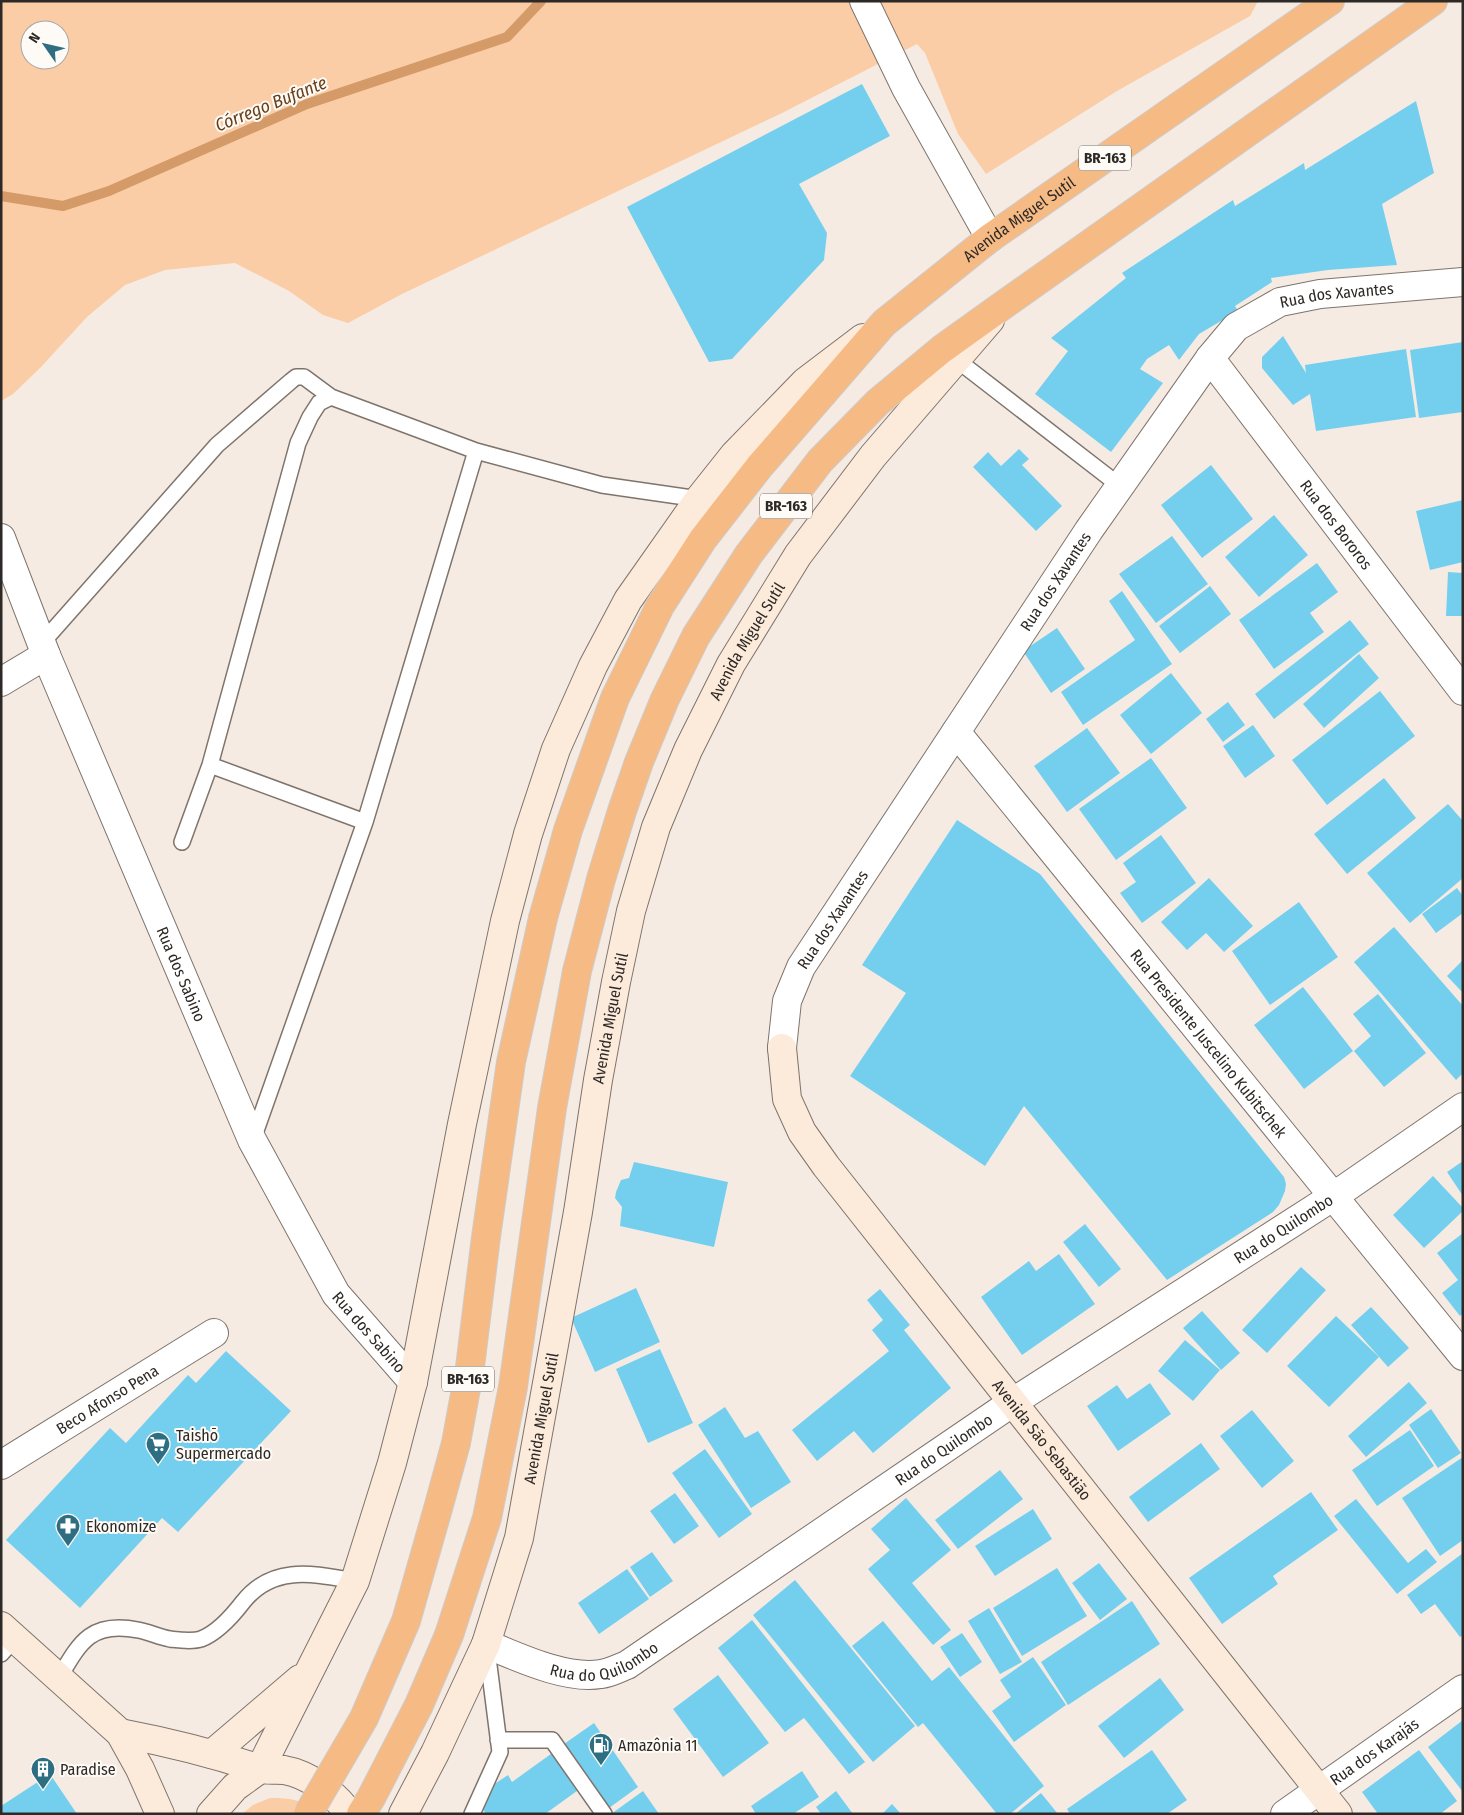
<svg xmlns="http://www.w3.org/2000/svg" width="1464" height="1815" viewBox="0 0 1464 1815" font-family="'Fira Sans Condensed',sans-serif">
  <rect width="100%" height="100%" fill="#f6ebe2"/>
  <path fill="#facda7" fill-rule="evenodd" d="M1,1H1258L1250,16L1117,91L986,174L958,134L925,53L917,44L782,113L402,294L348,323L323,315L289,291L235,263L165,270L125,285L87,317L41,367L13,394L1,401ZM30,30H60V60H30Z
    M270,1798C291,1798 302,1799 318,1814H242L253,1805Z"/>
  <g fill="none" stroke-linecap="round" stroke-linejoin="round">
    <path stroke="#d49a67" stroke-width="10" d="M1,196L63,206L109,191L307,104L507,37L541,1"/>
  </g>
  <path fill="#74cfee" d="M862,84L890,136L799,184L827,233L824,260L732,359L709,362L627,207Z
    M1416,101L1434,173L1382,204L1397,265L1328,270L1271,278L1272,282L1235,306L1238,311L1199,334L1179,360L1169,345L1147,359L1140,369L1163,383L1111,452L1035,394L1068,351L1051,338L1126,278L1122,273L1233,200L1235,206L1304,163L1305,170Z
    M1283,336L1306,373L1305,365L1406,349L1416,417L1316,431L1310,394L1293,405L1262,368V357Z
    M1463,342V412L1419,418L1410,350Z
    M1019,449L1029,459L1022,465L1062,506L1036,531L973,467L988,452L1001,466Z
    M1211,465L1253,519L1202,558L1161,505Z
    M1463,500V562L1430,570L1416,511Z
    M1274,515L1308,555L1259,597L1225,557Z
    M1172,536L1208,584L1156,623L1119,574Z
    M1317,563L1338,592L1310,613L1324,632L1274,669L1239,620Z
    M1448,572L1463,573V616H1446Z
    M1210,586L1231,614L1180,653L1159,626Z
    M1122,591L1172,664L1083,725L1061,692L1135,640L1109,601Z
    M1350,620L1369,644L1274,719L1255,694Z
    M1057,628L1085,669L1051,693L1023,651Z
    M1359,654L1379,678L1324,728L1303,704Z
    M1171,673L1202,713L1151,754L1120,715Z
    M1380,691L1415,736L1327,805L1292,760Z
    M1228,702L1245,725L1223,742L1206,719Z
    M1253,725L1275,756L1245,778L1223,746Z
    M1087,728L1120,773L1067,812L1034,766Z
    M1151,758L1187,808L1116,860L1079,809Z
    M1384,778L1416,818L1347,874L1314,834Z
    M1448,804L1463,821V878L1410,923L1367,873Z
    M957,820L1040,874L1284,1177L1286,1184L1285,1191L1279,1205L1273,1212L1167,1280L1024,1106L985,1166L850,1076L906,993L862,965Z
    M1161,835L1196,883L1142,923L1120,893L1136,882L1123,863Z
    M1209,878L1253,926L1224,952L1206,933L1187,950L1161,922Z
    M1457,888L1463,896V913L1436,933L1422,914Z
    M1299,902L1338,957L1270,1005L1232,951Z
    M1394,927L1463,1006V1073L1456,1080L1354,962Z
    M1463,960V993L1447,976Z
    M1303,987L1353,1051L1304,1089L1254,1025Z
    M1378,994L1426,1053L1384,1087L1354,1051L1371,1036L1353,1014Z
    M1463,1161V1196L1447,1172Z
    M634,1162L728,1182L714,1247L620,1226L622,1207L615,1198L616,1192L621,1180L629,1178Z
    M1433,1176L1463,1208V1211L1424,1248L1393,1215Z
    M1085,1224L1121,1269L1099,1287L1063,1242Z
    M1463,1233V1313L1460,1316L1442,1293L1458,1280L1437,1253Z
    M1059,1254L1095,1304L1022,1355L981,1297L1029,1261L1036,1271Z
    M1301,1267L1326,1290L1267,1353L1242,1330Z
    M636,1288L660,1342L595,1372L571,1318Z
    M880,1289L910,1325L904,1330L951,1388L873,1453L854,1431L817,1461L792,1430L889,1351L872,1330L883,1320L867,1300Z
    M1371,1307L1409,1348L1388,1367L1351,1325Z
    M1202,1311L1240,1353L1221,1370L1183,1328Z
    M1336,1316L1379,1357L1329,1407L1287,1366Z
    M1185,1340L1220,1370L1193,1401L1158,1371Z
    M660,1349L693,1423L648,1443L616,1369Z
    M226,1351L291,1411L178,1532L162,1518L80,1608L6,1540L110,1428L126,1443L188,1375L196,1383Z
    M1409,1382L1427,1403L1366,1457L1348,1436Z
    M1150,1383L1171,1414L1118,1451L1087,1406L1117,1385L1127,1399Z
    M725,1407L745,1438L758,1431L791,1482L751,1508L698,1425Z
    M1431,1409L1461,1453L1438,1468L1409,1425Z
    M1252,1410L1294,1461L1262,1488L1220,1436Z
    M1410,1430L1434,1466L1377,1506L1352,1470Z
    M1201,1443L1220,1469L1148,1522L1129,1497Z
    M705,1449L752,1514L719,1538L672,1473Z
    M1463,1457V1540L1440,1556L1402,1498Z
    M1000,1470L1023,1499L958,1549L935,1520Z
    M1311,1492L1338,1530L1273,1576L1278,1584L1222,1624L1189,1578Z
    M675,1493L699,1526L674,1544L650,1511Z
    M906,1498L951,1550L912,1583L951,1630L933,1645L868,1569L890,1550L871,1529Z
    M1356,1499L1408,1563L1426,1549L1437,1562L1397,1594L1334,1516Z
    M1033,1509L1052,1539L995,1576L975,1546Z
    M652,1552L673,1581L650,1597L630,1567Z
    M1463,1553V1635L1460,1637L1435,1604L1421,1614L1407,1595Z
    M1099,1563L1127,1599L1100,1620L1072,1583Z
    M1057,1568L1087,1616L1022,1656L993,1608Z
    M627,1569L649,1599L599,1634L578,1603Z
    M795,1580L915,1726L873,1762L753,1615Z
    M1132,1601L1160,1644L1068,1705L1041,1662Z
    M989,1608L1022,1662L1000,1674L968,1621Z
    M752,1620L865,1762L849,1774L804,1718L785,1732L718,1648Z
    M883,1621L932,1681L949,1667L1044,1786L1010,1814H997L923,1723L918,1727L852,1646Z
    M962,1633L982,1662L960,1677L940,1647Z
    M1033,1657L1066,1705L1014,1742L992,1711L1011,1697L1000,1680Z
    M718,1675L769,1743L723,1777L673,1709Z
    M1160,1678L1184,1710L1124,1758L1098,1726Z
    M1463,1720V1792L1428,1747Z
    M594,1723L638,1787L609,1808L564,1744Z
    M562,1746L588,1783L545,1814H486L475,1797L508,1775L512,1782Z
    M1152,1750L1187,1800L1167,1814H1070L1067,1809Z
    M1419,1750L1457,1801L1440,1814H1378L1362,1792Z
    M802,1771L819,1797L793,1814H756L751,1806Z
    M50,1774L77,1814H1V1806Z
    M643,1791L659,1814H611Z
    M836,1791L853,1814H821L816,1807Z
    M1041,1793L1058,1814H1015Z
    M892,1804L901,1814H882Z"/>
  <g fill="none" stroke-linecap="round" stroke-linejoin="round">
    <defs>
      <path id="lane" d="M957,360L1120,486
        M41,644L217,445L291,381L296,377H304L331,397
        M210,765L365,822
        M182,842L210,765L298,443L310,417L319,403L331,397L476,451L602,485L699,499
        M253,1139L365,822L476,451
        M1,1654L15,1638
        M59,1678C80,1642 91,1621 138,1630C149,1632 159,1637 170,1639C179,1640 192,1642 201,1639C217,1633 233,1615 243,1602C273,1564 314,1574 355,1581
        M498,1740H552L604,1814
        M472,1814L500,1752L487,1650"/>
      <g id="street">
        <path d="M864,1L906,88L990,238"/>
        <path id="s1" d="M1210,358L1463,691"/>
        <path id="s2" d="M1,538L46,655L252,1140L336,1294L413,1382"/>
        <path d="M1,682L46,655"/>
        <path id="s3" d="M956,732L1463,1356"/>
        <path id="s4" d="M782,1048L787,1001L801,967L1089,530L1210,358L1236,327L1280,302L1320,294L1463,282"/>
        <path id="s5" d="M1,1465L214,1333"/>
        <path id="s6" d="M486,1644C518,1657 566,1680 601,1674C610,1673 619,1668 627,1665L1013,1402L1334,1196L1463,1107"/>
        <path id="s7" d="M1285,1814L1463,1689"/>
      </g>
      <g id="secondary">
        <path id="s8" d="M782,1048L787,1099L802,1132L826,1166L1338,1814"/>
        <path d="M1,1626L120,1733L140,1769L160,1814"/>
        <path d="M120,1733C167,1742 212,1753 257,1768C266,1771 275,1769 284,1770C308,1774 336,1794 349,1814"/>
        <path d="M212,1754L300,1679"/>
        <path d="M211,1814L235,1787L260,1769L355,1581L392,1463L413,1382L462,1124L505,921L528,834L556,749L593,666L628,600L699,499L734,455L805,382L863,338"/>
        <path id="s9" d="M403,1814L435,1753L486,1644L519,1538L578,1212L598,1080L616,982L631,911L656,827L688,750L731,664L798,555L873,456L990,320"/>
      </g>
      <g id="highway">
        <path id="s10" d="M543,918L568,830L615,698L660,606L703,539L759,467L884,323L990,238L1330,1"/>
        <path d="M361,1814L371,1798L419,1705L449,1635L487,1518L513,1387L552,1108L577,971L601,879L622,811L639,762L665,699L696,636L749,554L820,461L878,402L942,349L1002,306L1433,1"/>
      </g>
    </defs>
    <use href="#lane" stroke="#7e746c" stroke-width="18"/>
    <use href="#street" stroke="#7e746c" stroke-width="30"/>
    <use href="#secondary" stroke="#7e746c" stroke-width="30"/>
    <use href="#highway" stroke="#cdcccb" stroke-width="30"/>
    <use href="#lane" stroke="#fff" stroke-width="15"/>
    <use href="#street" stroke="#fff" stroke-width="28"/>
    <use href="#secondary" stroke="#fceada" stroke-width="28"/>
    <use href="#highway" stroke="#f6ba85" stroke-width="28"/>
    <defs>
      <path id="highway-bridge" d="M308,1814L364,1718L406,1621L439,1505L456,1443L470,1367L486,1237L511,1062L543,918"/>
    </defs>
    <use href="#highway-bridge" stroke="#cdcccb" stroke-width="30" stroke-linecap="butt"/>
    <use href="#highway-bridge" stroke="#f6ba85" stroke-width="28"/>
  </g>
  <defs>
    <symbol id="supermarket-pin" viewBox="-11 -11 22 30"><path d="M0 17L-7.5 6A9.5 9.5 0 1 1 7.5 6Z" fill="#2e6e82" stroke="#fefaf6"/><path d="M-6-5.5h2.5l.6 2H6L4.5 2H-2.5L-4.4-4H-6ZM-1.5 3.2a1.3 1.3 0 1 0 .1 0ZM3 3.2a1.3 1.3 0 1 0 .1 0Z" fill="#fff"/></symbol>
    <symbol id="pharmacy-pin" viewBox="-11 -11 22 30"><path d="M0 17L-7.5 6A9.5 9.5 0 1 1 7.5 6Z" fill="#2e6e82" stroke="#fefaf6"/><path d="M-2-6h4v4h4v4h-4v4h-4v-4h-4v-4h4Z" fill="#fff"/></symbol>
    <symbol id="fuel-pin" viewBox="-11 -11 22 30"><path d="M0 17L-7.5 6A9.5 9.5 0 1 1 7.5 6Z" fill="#2e6e82" stroke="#fefaf6"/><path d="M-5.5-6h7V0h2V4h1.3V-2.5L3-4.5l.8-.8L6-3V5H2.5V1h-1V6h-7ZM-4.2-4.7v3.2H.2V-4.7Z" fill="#fff"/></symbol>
    <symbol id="building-pin" viewBox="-11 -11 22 30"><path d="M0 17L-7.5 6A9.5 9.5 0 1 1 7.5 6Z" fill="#2e6e82" stroke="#fefaf6"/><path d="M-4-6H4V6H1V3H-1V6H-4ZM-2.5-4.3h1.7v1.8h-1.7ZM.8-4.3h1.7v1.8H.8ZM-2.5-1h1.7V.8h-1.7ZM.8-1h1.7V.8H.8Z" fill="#fff"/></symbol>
  </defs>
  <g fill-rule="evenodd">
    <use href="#supermarket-pin" x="144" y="1430" width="28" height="38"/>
    <use href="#pharmacy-pin" x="54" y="1512" width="28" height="38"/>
    <use href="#fuel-pin" x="587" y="1731" width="28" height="38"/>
    <use href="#building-pin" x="29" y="1755" width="28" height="38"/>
  </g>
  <g text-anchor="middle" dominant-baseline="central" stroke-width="4" stroke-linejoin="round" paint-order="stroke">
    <g fill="#fefaf6" stroke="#6c6864" stroke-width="1">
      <rect x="1079" y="145.5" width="52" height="25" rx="4"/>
      <rect x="760" y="493.5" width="52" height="25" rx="4"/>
      <rect x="442" y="1366.5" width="52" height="25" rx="4"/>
    </g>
    <g font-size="15" font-weight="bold" fill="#2d2926">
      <text x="1105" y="158">BR-163</text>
      <text x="786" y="506">BR-163</text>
      <text x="468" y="1379">BR-163</text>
    </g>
    <g font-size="16" fill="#2d2926" stroke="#fefaf6">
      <text stroke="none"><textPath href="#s10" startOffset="866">Avenida Miguel Sutil</textPath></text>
      <text stroke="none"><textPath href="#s4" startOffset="966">Rua dos Xavantes</textPath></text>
      <text stroke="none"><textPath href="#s1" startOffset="209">Rua dos Bororos</textPath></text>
      <text stroke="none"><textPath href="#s4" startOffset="546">Rua dos Xavantes</textPath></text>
      <text stroke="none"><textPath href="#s9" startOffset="1232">Avenida Miguel Sutil</textPath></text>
      <text stroke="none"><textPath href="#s4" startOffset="141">Rua dos Xavantes</textPath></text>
      <text stroke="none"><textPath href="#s2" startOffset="472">Rua dos Sabino</textPath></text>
      <text stroke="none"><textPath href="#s9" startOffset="828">Avenida Miguel Sutil</textPath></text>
      <text stroke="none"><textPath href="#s3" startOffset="401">Rua Presidente Juscelino Kubitschek</textPath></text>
      <text stroke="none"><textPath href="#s6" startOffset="936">Rua do Quilombo</textPath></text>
      <text stroke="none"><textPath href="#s2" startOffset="878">Rua dos Sabino</textPath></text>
      <text stroke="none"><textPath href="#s5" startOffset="125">Beco Afonso Pena</textPath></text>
      <text stroke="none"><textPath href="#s9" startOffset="422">Avenida Miguel Sutil</textPath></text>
      <text stroke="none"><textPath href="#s8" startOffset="478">Avenida São Sebastião</textPath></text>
      <text stroke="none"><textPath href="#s6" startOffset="531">Rua do Quilombo</textPath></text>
      <text stroke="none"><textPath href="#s6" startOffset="126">Rua do Quilombo</textPath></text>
      <text stroke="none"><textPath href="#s7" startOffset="109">Rua dos Karajás</textPath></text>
    </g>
    <g font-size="16" fill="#2d2926" stroke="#fefaf6" text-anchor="start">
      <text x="176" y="1435">Taishō<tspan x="176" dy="18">Supermercado</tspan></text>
      <text x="86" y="1526">Ekonomize</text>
      <text x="618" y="1745">Amazônia 11</text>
      <text x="60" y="1769">Paradise</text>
    </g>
    <g font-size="18" font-style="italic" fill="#673f19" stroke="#fefaf6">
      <text transform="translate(271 104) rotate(-22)">Córrego Bufante</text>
    </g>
  </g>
  <rect width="1464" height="1815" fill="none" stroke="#2d2926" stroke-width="5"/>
  <g transform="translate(45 45) rotate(304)"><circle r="24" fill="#fefaf6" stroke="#aaa6a3"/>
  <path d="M0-4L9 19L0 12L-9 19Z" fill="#2e6e82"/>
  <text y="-8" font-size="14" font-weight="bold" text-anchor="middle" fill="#2d2926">N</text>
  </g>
</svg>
